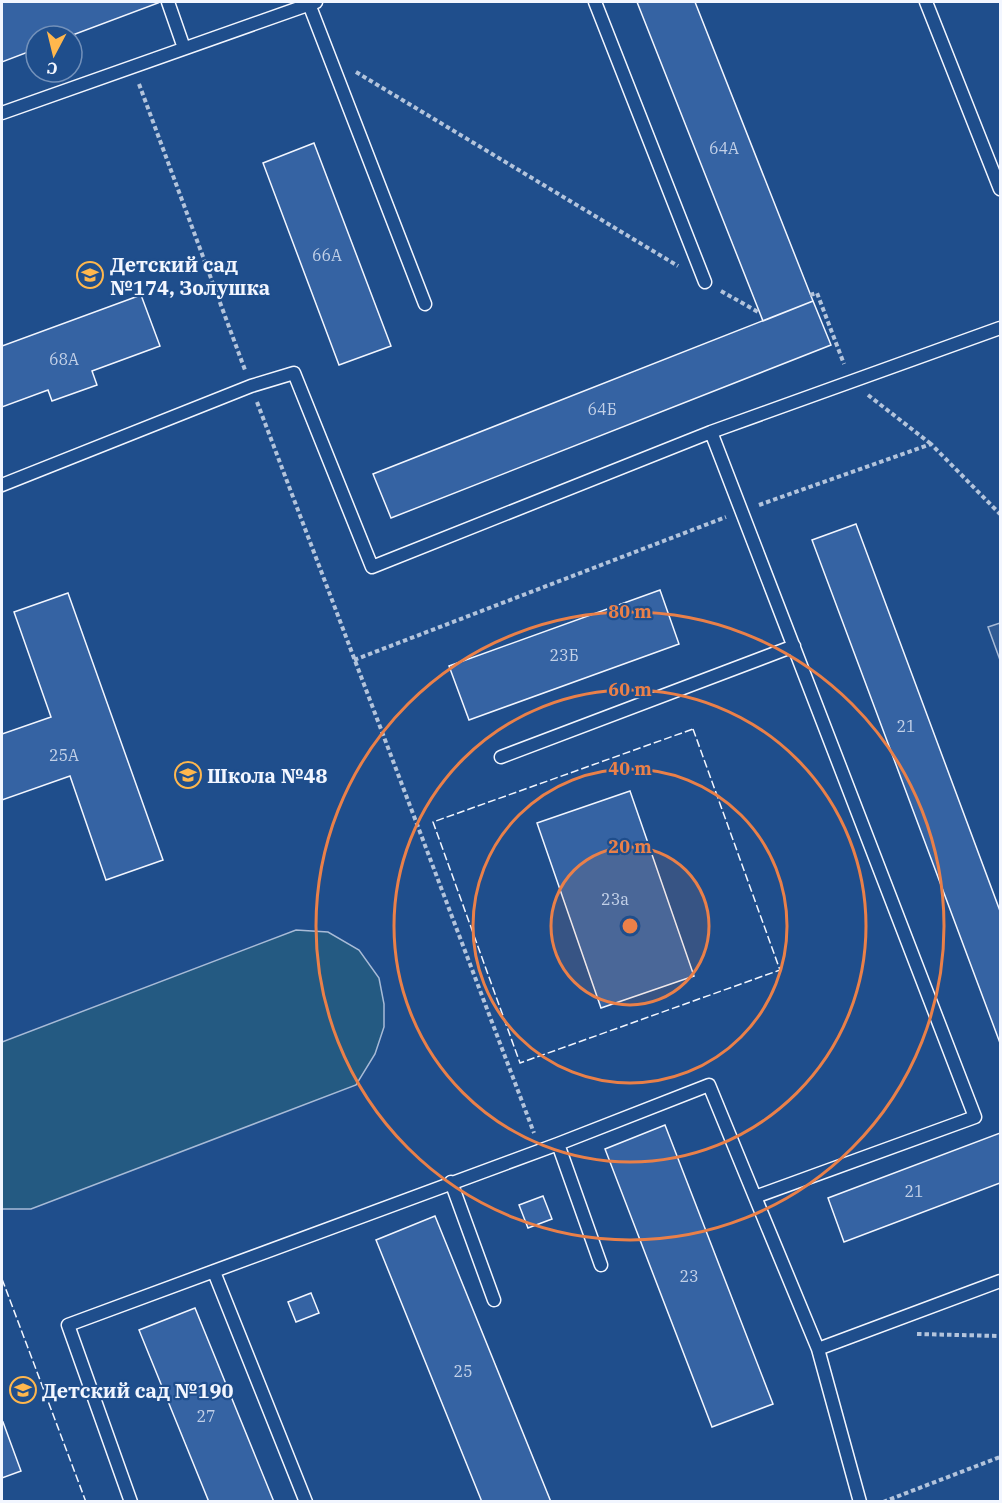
<svg xmlns="http://www.w3.org/2000/svg" width="1002" height="1503" viewBox="0 0 1002 1503" font-family="'IBM Plex Serif',serif">
  <rect width="100%" height="100%" fill="#1f4e8c"/>
  <path fill="#245a82" stroke="#a8bbd7" stroke-width="1.5" d="M296,930L328,932L359,950L379,978L384,1004V1027L375,1054L356,1085L31,1209H2V1042Z"/>
  <path fill="#305b95" stroke="#a8bbd7" stroke-width="1.5" d="M1000,623V660L988,627Z"/>
  <path fill="#3563a3" stroke="#f2f6ff" stroke-width="1.5" d="M2,2H157L158,3L70,36H36V49L2,62Z
    M637,2H695L813,301L763,321Z
    M314,143L391,346L339,365L263,163Z
    M141,295L160,346L92,371L97,385L52,401L48,390L2,407V346Z
    M813,301L831,345L391,518L373,474Z
    M856,524L1000,911V1043L812,540Z
    M660,590L679,644L469,720L449,666Z
    M68,593L163,860L106,880L70,776L2,800V734L51,717L14,612Z
    M630,791L694,976L601,1008L537,823Z
    M665,1125L773,1404L712,1427L605,1149Z
    M1000,1133V1183L844,1242L828,1198Z
    M543,1196L552,1219L528,1228L519,1205Z
    M435,1216L551,1502H482L376,1240Z
    M311,1293L319,1313L296,1322L288,1302Z
    M195,1308L274,1502H209L139,1330Z
    M3,1422L21,1471L2,1478V1423Z"/>
  <g fill="none" stroke-linecap="round" stroke-linejoin="round">
    <defs>
      <path id="service" d="M168,2L184,48
        M595,2L705,282
        M926,2L1000,189
        M309,4L425,304
        M2,113L316,2
        M2,485L251,386L294,373L372,567L711,432L1000,328
        M501,757L794,646
        M558,1144L601,1265
        M451,1182L494,1300
        M755,1197L818,1349L860,1502
        M214,1272L306,1502
        M818,1349L1000,1281
        M131,1502L68,1325L558,1144L709,1085L755,1197L975,1117L711,432"/>
    </defs>
    <use href="#service" stroke="#f2f6ff" stroke-width="15"/>
    <path stroke="#b3c4dc" stroke-width="4" stroke-dasharray="4.5 3" stroke-linecap="butt" d="M356,72L678,266
      M139,84L245,370
      M721,291L760,313
      M810,295L817,293L844,364
      M868,395L931,444
      M257,402L534,1133
      M759,505L931,444L1000,514
      M354,660L726,517
      M917,1334L1000,1336
      M883,1502L1000,1457"/>
    <use href="#service" stroke="#1f4e8c" stroke-width="12"/>
    <path stroke="#f2f6ff" stroke-width="1.5" stroke-dasharray="8 3" stroke-linecap="butt" d="M693,729L780,970L520,1063L433,822Z
      M2,1279L86,1502"/>
  </g>
  <circle cx="630" cy="926" r="79" fill="#ea8049" fill-opacity=".12"/>
  <g fill="none" stroke="#ea8049" stroke-width="3">
    <circle cx="630" cy="926" r="79"/>
    <circle cx="630" cy="926" r="157"/>
    <circle cx="630" cy="926" r="236"/>
    <circle cx="630" cy="926" r="314"/>
  </g>
  <defs>
    <symbol id="school-ring" viewBox="-11 -11 22 22"><circle r="9.5" fill="#1f4e8c" stroke="#ffb74d" stroke-width="1.5"/><path d="M0-5L7-2L0 1L-7-2ZM-4 1L0 2.5L4 1V4Q0 6-4 4Z" fill="#ffb74d"/></symbol>
  </defs>
  <g fill-rule="evenodd">
    <use href="#school-ring" x="75" y="260" width="30" height="30"/>
    <use href="#school-ring" x="173" y="760" width="30" height="30"/>
    <use href="#school-ring" x="8" y="1375" width="30" height="30"/>
  </g>
  <g text-anchor="middle" dominant-baseline="central" stroke-width="4.5" stroke-linejoin="round" paint-order="stroke">
    <g font-size="16" fill="#c3d1e8">
      <text x="724" y="148">64А</text>
      <text x="327" y="255">66А</text>
      <text x="64" y="359">68А</text>
      <text x="602" y="409">64Б</text>
      <text x="564" y="655">23Б</text>
      <text x="906" y="726">21</text>
      <text x="64" y="755">25А</text>
      <text x="615" y="899">23а</text>
      <text x="914" y="1191">21</text>
      <text x="689" y="1276">23</text>
      <text x="463" y="1371">25</text>
      <text x="206" y="1416">27</text>
    </g>
    <g font-size="20" font-weight="bold" fill="#f2f6ff" stroke="#1f4e8c" text-anchor="start">
      <text x="110" y="264">Детский сад<tspan x="110" dy="23">№174, Золушка</tspan></text>
      <text x="207" y="775">Школа №48</text>
      <text x="42" y="1390">Детский сад №190</text>
    </g>
  </g>
  <circle cx="630" cy="926" r="9" fill="#ea8049" stroke="#1f4e8c" stroke-width="3"/>
  <g font-size="18" text-anchor="middle" font-weight="bold" fill="#ea8049" stroke="#1f4e8c" stroke-width="4.5" stroke-linejoin="round" paint-order="stroke">
    <text x="630" y="618">80 m</text>
    <text x="630" y="696">60 m</text>
    <text x="630" y="775">40 m</text>
    <text x="630" y="853">20 m</text>
  </g>
  <rect width="1002" height="1503" fill="none" stroke="#f2f6ff" stroke-width="6"/>
  <g transform="translate(54 54) rotate(187)"><circle r="28" fill="#1f4e8c" stroke="#7391ba" stroke-width="1.5"/>
  <path d="M0-4.5L10 22L0 15L-10 22Z" fill="#ffb74d"/>
  <text y="-9" font-size="16" font-weight="bold" text-anchor="middle" fill="#f2f6ff">С</text>
  </g>
</svg>
